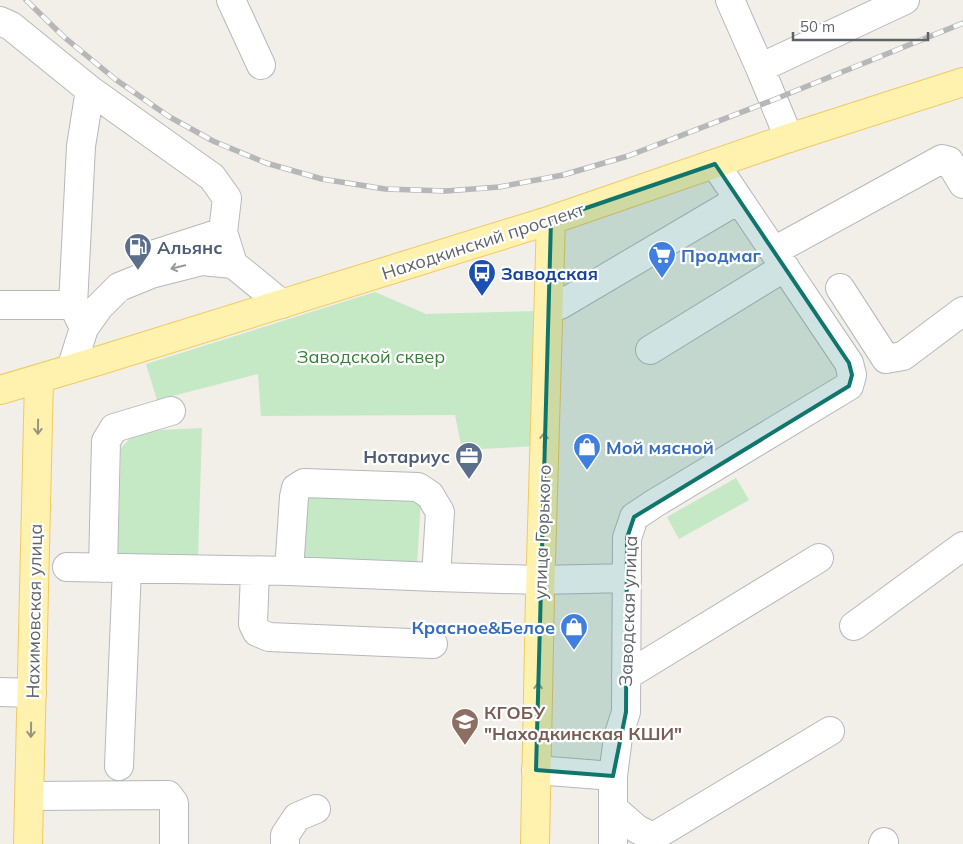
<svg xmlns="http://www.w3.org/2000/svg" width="963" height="844" viewBox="0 0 963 844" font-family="Mulish,sans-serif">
  <rect width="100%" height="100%" fill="#f1efe8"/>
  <path fill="#c5e8c5" d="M375,292L426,314L540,311L536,446L462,450L455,415L261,416L258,374L157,400L146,364Z
    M202,428L198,559L118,558L121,448L132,436L161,430Z
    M736,478L749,500L679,539L667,517Z
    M303,495L421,498L417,565L301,561Z"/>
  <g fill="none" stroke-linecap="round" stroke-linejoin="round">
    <defs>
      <path id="minor" d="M231,0L261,65
        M730,0L760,68L789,138
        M0,21L11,26L90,90L212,177L227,198L223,232L233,264
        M760,68L905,0
        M774,251L942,159L949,161L963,184
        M155,254L223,232
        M840,288L886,359L903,356L963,311
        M0,305H73
        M560,305L738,200
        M84,328L73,305L81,146L90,90
        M650,350L785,267
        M71,369L84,328L99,307L119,287L151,274L202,261L233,264L282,304
        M67,567L289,571L436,577L540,580L627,578
        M103,568L106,441L114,428L171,411
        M255,571L253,624L257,632L269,637L433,644
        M289,571L294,497L296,488L304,483L418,487L430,495L440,512L436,577
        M854,626L963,546
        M626,676L819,558
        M0,692L32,693
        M119,766L127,568
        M536,770L613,776
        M30,796L168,795L174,803V844
        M614,809L637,829L653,837L830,731
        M285,844V835L297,817L316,809
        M613,844V776L618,737L626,712L627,538L634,517L655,503L849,386L852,375L849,363L715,164
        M883,844L884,842"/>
      <path id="major" d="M0,390L101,360L551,220L789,138L963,82
        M28,844L39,379
        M535,844L540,596L551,220"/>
    </defs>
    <use href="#minor" stroke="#b5b8bc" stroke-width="30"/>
    <use href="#major" stroke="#f2c960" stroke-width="30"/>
    <use href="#minor" stroke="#fff" stroke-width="28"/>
    <use href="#major" stroke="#fff2af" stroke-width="28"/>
    <defs>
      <path id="rail" d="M26,0L64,37L115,79L168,116L213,141L266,163L322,179L385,189L446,191L499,187L563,175L628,156L773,100L963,23"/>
    </defs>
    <use href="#rail" stroke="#b6b7b8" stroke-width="5.5"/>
    <use href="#rail" stroke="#fff" stroke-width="4" stroke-dasharray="11" stroke-linecap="butt"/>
  </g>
  <defs><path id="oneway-shaft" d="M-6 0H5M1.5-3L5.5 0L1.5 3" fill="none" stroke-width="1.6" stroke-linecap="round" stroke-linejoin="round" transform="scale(1.25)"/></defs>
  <use stroke="#979a9d" href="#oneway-shaft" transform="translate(178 267) rotate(166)"/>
  <g stroke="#979581">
    <use href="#oneway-shaft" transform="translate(38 427) rotate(91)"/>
    <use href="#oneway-shaft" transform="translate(544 440) rotate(-88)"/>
    <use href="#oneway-shaft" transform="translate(538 690) rotate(-89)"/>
    <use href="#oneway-shaft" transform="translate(31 730) rotate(91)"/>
  </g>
  <path fill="#0f766e" fill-opacity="0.2" stroke="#0f766e" stroke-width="4" stroke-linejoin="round" d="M715,164L849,363L852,375L849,386L634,517L627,538L626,712L613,776L536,770L551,220Z"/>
  <defs>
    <symbol id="fuel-pin" viewBox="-11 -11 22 30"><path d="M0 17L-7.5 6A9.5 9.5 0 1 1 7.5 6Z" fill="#5c6f8a" stroke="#fff"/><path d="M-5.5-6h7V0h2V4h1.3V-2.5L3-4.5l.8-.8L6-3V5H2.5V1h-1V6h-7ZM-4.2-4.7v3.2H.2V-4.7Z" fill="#fff"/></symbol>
    <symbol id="supermarket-pin" viewBox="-11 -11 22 30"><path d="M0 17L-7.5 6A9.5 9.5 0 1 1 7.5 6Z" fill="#3f7fe0" stroke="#fff"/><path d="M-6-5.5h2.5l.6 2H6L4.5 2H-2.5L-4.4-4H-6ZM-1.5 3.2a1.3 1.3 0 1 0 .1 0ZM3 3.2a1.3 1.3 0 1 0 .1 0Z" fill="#fff"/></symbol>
    <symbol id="bus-pin" viewBox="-11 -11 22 30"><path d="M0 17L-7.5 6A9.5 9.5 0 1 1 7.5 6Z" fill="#1a4fb4" stroke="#fff"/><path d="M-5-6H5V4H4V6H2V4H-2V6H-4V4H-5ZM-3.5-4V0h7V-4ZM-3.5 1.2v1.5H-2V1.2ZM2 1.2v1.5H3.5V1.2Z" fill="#fff"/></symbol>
    <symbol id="shop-pin" viewBox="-11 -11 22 30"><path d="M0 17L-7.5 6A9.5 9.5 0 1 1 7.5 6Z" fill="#3f7fe0" stroke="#fff"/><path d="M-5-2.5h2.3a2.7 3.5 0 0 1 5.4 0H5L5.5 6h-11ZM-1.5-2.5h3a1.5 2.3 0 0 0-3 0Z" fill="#fff"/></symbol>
    <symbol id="office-pin" viewBox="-11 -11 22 30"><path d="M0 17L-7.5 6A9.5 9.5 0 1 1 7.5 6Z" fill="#5c6f8a" stroke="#fff"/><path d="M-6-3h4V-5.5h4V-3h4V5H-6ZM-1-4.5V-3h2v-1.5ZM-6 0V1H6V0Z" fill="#fff"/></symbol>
    <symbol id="school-pin" viewBox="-11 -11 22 30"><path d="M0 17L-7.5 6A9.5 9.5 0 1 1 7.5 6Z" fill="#8d6e63" stroke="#fff"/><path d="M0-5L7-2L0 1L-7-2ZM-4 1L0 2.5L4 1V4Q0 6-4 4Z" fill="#fff"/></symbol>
  </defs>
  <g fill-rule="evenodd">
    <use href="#fuel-pin" x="122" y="231" width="32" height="43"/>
    <use href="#supermarket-pin" x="646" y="239" width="32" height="43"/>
    <use href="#bus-pin" x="466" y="257" width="32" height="43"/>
    <use href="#shop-pin" x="571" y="431" width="32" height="43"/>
    <use href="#office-pin" x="453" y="440" width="32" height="43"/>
    <use href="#shop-pin" x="558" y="611" width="32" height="43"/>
    <use href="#school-pin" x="449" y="706" width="32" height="43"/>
  </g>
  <g text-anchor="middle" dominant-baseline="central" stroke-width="4.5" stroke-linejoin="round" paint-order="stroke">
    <g font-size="18" fill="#5f6368" stroke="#fff">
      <text transform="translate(483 241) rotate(-18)">Находкинский проспект</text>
      <text transform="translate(542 532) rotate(-88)">улица Горького</text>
      <text transform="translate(34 611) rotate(-89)">Нахимовская улица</text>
      <text transform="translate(628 611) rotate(-88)">Заводская улица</text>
    </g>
    <g font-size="18" font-weight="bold" fill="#4e5e75" stroke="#fff" text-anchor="start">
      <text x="157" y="247">Альянс</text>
      <text x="450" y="456" text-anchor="end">Нотариус</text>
    </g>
    <g font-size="18" font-weight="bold" fill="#366cbe" stroke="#fff" text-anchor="start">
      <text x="681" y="255">Продмаг</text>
      <text x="606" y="447">Мой мясной</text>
      <text x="555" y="627" text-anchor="end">Красное&amp;Белое</text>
    </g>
    <g font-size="18" font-weight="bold" fill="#164399" stroke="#fff" text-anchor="start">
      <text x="501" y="273">Заводская</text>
    </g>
    <g font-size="18" fill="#348238" stroke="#fff">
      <text x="371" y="356">Заводской сквер</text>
    </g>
    <g font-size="18" font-weight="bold" fill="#785e54" stroke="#fff" text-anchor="start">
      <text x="484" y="712">КГОБУ<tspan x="484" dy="21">"Находкинская КШИ"</tspan></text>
    </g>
  </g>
  <path d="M793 32v8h135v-8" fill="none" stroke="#5f6368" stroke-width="2.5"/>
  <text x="800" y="32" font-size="15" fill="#5f6368" stroke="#ffffff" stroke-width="4" paint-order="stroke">50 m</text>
</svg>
